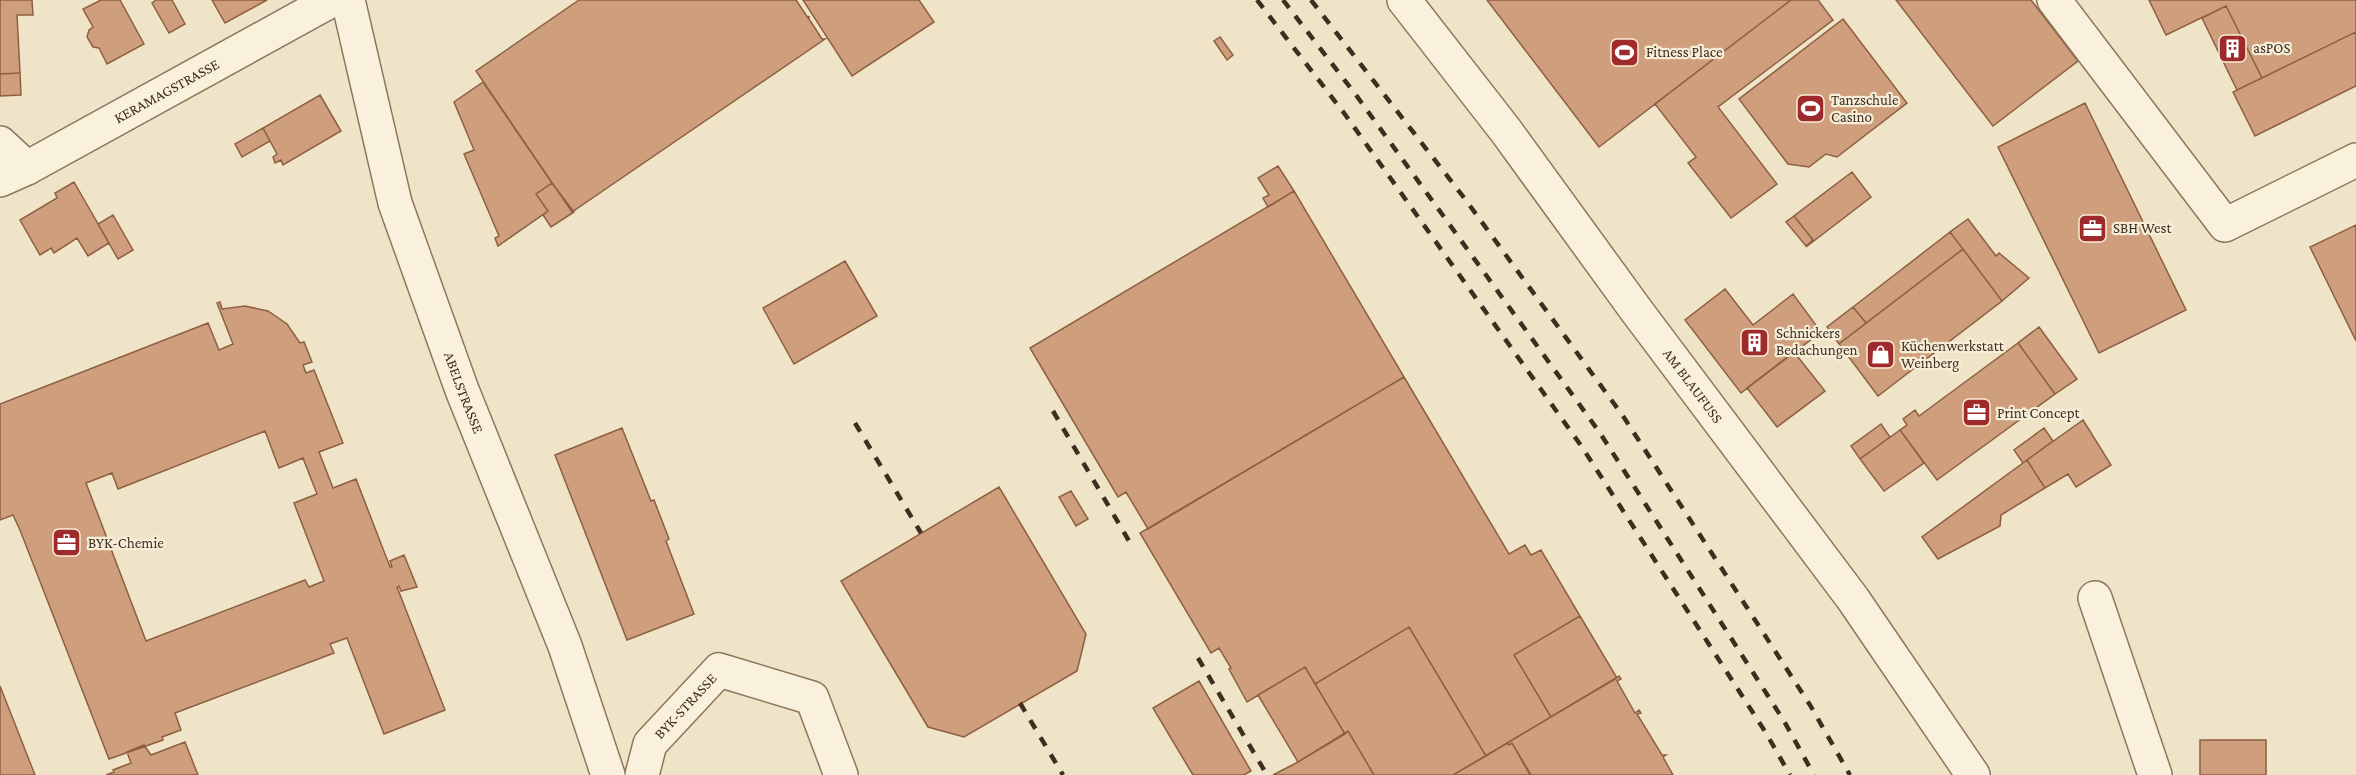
<svg xmlns="http://www.w3.org/2000/svg" width="2356" height="775" viewBox="0 0 2356 775" font-family="'Crimson Pro',serif">
  <rect width="100%" height="100%" fill="#f0e4c8"/>
  <path fill="#cf9f7d" stroke="#8d5f41" stroke-width="1.5" fill-rule="evenodd" d="M0,0H32L33,15H17L20,73L0,74Z
    M101,0H120L144,44L107,64L99,48L93,47L87,37L89,30L93,27L83,9Z
    M156,0H172L185,24L169,33L152,3Z
    M212,0H267L225,23Z
    M579,0H796L808,18L809,16V19L822,39H825L572,212L476,71Z
    M803,0H919L934,22L852,76Z
    M1487,0H1791L1599,147Z
    M1791,0H1818L1833,20L1718,107L1777,184L1731,218L1688,163L1696,157L1655,104Z
    M1896,0H2031L2078,61L1993,126Z
    M2149,0H2356V32L2262,78L2226,6L2166,35Z
    M2226,6L2262,78L2237,90L2202,18Z
    M1843,19L1907,103L1837,157L1826,154L1809,167L1788,164L1739,99Z
    M2356,32V86L2255,136L2233,92Z
    M1220,37L1233,55L1227,60L1214,41Z
    M20,73L21,95L0,96V74Z
    M483,82L552,183L536,194L548,211L498,246L495,238L499,236L464,154L474,150L454,102Z
    M320,95L341,131L283,165L281,160L275,163L273,157L277,154L263,128Z
    M2085,103L2186,310L2099,353L1998,147Z
    M263,128L270,141L242,157L235,144Z
    M1278,166L1294,191L1268,207L1263,198L1269,195L1258,178Z
    M1852,172L1871,197L1806,247L1813,240L1794,216Z
    M74,182L109,243L88,256L77,238L54,253L51,248L40,255L20,220L57,198L55,193Z
    M552,183L574,212L551,227L543,215L548,211L536,194Z
    M1294,191L1404,377L1148,529L1126,492L1118,497L1030,348Z
    M113,215L133,250L118,259L98,224Z
    M1794,216L1813,240L1806,246L1786,222Z
    M1968,219L1996,256L1999,253L2029,278L2002,301L1950,232Z
    M2356,225V341L2310,247Z
    M1950,232L1963,249L1866,323L1853,307Z
    M1963,249L2002,301L1878,396L1839,344Z
    M845,261L877,316L794,364L763,308Z
    M1725,289L1753,325L1793,294L1821,332L1741,393L1685,320Z
    M220,302L222,309L245,306L268,311L287,324L300,343L304,342L312,362L303,365L306,373L314,370L343,443L319,452L333,488L356,479L390,567H392L390,561L404,555L417,587L401,591L399,586L397,587L445,710L384,734L347,638L330,644L334,653L175,713L181,730L162,737L163,740L109,759L20,530L13,515L0,520V404L208,323L219,350L233,344L217,303ZM265,431L279,468L303,458L317,494L294,503L324,581L309,587L305,580L146,641L86,483L112,473L118,489Z
    M1853,307L1866,323L1839,344L1827,327Z
    M2039,327L2077,379L2055,394L2018,343Z
    M2018,343L2055,394L1937,480L1900,430L1907,425L1903,419L1915,410L1919,416Z
    M1794,352L1825,391L1777,427L1747,388Z
    M1404,377L1509,554L1525,545L1531,555L1541,550L1580,616L1514,655L1551,717L1486,756L1409,627L1315,684L1305,667L1247,702L1229,669L1231,668L1219,648L1211,653L1140,533Z
    M2083,420L2111,465L2076,487L2068,474L2045,488L2027,460Z
    M1881,424L1890,437L1860,459L1851,446Z
    M622,428L651,501L654,500L669,539L666,541L694,614L627,640L555,455Z
    M2044,428L2053,441L2023,463L2014,450Z
    M1900,430L1924,463L1884,491L1860,459Z
    M2027,460L2045,488L2001,515L2000,526L1938,559L1922,537Z
    M999,487L1086,634L1077,671L964,737L928,727L841,581Z
    M1071,491L1088,519L1076,526L1059,497Z
    M1580,616L1617,678L1551,717L1514,655Z
    M1409,627L1486,756L1453,775H1374L1348,731L1345,734L1315,684Z
    M1305,667L1345,734L1298,762L1258,695Z
    M1619,676L1621,679L1617,681L1635,713L1639,710L1641,713L1637,714L1662,755H1666L1663,757L1673,775H1530L1512,743L1509,745L1507,743Z
    M1199,681L1251,771L1244,775H1193L1153,708Z
    M0,686L35,775H0Z
    M1348,731L1374,775H1273L1298,762Z
    M2200,740H2266V775H2200Z
    M185,742L198,775H106L114,772L113,770L131,763L127,752L144,745L151,755Z
    M1507,743L1509,745L1512,743L1531,775H1453Z"/>
  <g fill="none" stroke-linecap="round" stroke-linejoin="round">
    <defs>
      <g id="minor">
        <path id="s1" d="M348,0L395,203L462,390L565,646L608,775"/>
        <path id="s2" d="M1404,0L1506,131L1636,310L1853,599L1973,775"/>
        <path d="M2054,0L2225,225L2356,160"/>
        <path d="M0,143L27,168"/>
        <path id="s3" d="M0,180L27,168L332,0"/>
        <path d="M2095,598L2155,775"/>
        <path id="s4" d="M642,775L650,744L719,670L812,698L841,775"/>
      </g>
    </defs>
    <use href="#minor" stroke="#8d765c" stroke-width="36"/>
    <use href="#minor" stroke="#faf1dc" stroke-width="33"/>
    <path stroke="#3d2e20" stroke-width="4.5" stroke-dasharray="10 10" stroke-linecap="butt" d="M1257,0L1344,113L1582,447L1766,733L1790,775
      M1283,0L1356,95L1600,433L1784,721L1814,775
      M1311,0L1465,199L1623,416L1810,705L1850,775
      M1053,411L1129,541
      M855,423L921,533
      M1198,658L1267,775
      M1020,703L1063,775"/>
  </g>
  <defs>
    <symbol id="building-square" viewBox="-11 -11 22 22"><rect x="-9" y="-9" width="18" height="18" rx="4" fill="#9e2a2b" stroke="#f7eed8"/><path d="M-4-6H4V6H1V3H-1V6H-4ZM-2.5-4.3h1.7v1.8h-1.7ZM.8-4.3h1.7v1.8H.8ZM-2.5-1h1.7V.8h-1.7ZM.8-1h1.7V.8H.8Z" fill="#fff"/></symbol>
    <symbol id="stadium-square" viewBox="-11 -11 22 22"><rect x="-9" y="-9" width="18" height="18" rx="4" fill="#9e2a2b" stroke="#f7eed8"/><path d="M0-5a6.5 5 0 1 0 0 10a6.5 5 0 1 0 0-10ZM-3.5-1.8h7v3.6h-7Z" fill="#fff"/></symbol>
    <symbol id="office-square" viewBox="-11 -11 22 22"><rect x="-9" y="-9" width="18" height="18" rx="4" fill="#9e2a2b" stroke="#f7eed8"/><path d="M-6-3h4V-5.5h4V-3h4V5H-6ZM-1-4.5V-3h2v-1.5ZM-6 0V1H6V0Z" fill="#fff"/></symbol>
    <symbol id="shop-square" viewBox="-11 -11 22 22"><rect x="-9" y="-9" width="18" height="18" rx="4" fill="#9e2a2b" stroke="#f7eed8"/><path d="M-5-2.5h2.3a2.7 3.5 0 0 1 5.4 0H5L5.5 6h-11ZM-1.5-2.5h3a1.5 2.3 0 0 0-3 0Z" fill="#fff"/></symbol>
  </defs>
  <g fill-rule="evenodd">
    <use href="#building-square" x="2216" y="32" width="33" height="33"/>
    <use href="#stadium-square" x="1608" y="36" width="33" height="33"/>
    <use href="#stadium-square" x="1794" y="92" width="33" height="33"/>
    <use href="#office-square" x="2076" y="212" width="33" height="33"/>
    <use href="#building-square" x="1738" y="326" width="33" height="33"/>
    <use href="#shop-square" x="1864" y="338" width="33" height="33"/>
    <use href="#office-square" x="1960" y="396" width="33" height="33"/>
    <use href="#office-square" x="50" y="526" width="33" height="33"/>
  </g>
  <g text-anchor="middle" dominant-baseline="central" stroke-width="4.5" stroke-linejoin="round" paint-order="stroke">
    <g font-size="15" fill="#3d2e20" stroke="#f7eed8" text-anchor="start">
      <text x="2253" y="48">asPOS</text>
      <text x="1646" y="52">Fitness Place</text>
      <text x="1831" y="100">Tanzschule<tspan x="1831" dy="17">Casino</tspan></text>
      <text x="2113" y="228">SBH West</text>
      <text x="1776" y="333">Schnickers<tspan x="1776" dy="17">Bedachungen</tspan></text>
      <text x="1901" y="346">Küchenwerkstatt<tspan x="1901" dy="17">Weinberg</tspan></text>
      <text x="1997" y="413">Print Concept</text>
      <text x="88" y="543">BYK-Chemie</text>
    </g>
    <g font-size="15" fill="#3d2e20" stroke="#f7eed8">
      <text stroke="none"><textPath href="#s3" startOffset="189">KERAMAGSTRASSE</textPath></text>
      <text stroke="none"><textPath href="#s2" startOffset="482">AM BLAUFUSS</textPath></text>
      <text stroke="none"><textPath href="#s1" startOffset="410">ABELSTRASSE</textPath></text>
      <text stroke="none"><textPath href="#s4" startOffset="84">BYK-STRASSE</textPath></text>
    </g>
  </g>
</svg>
